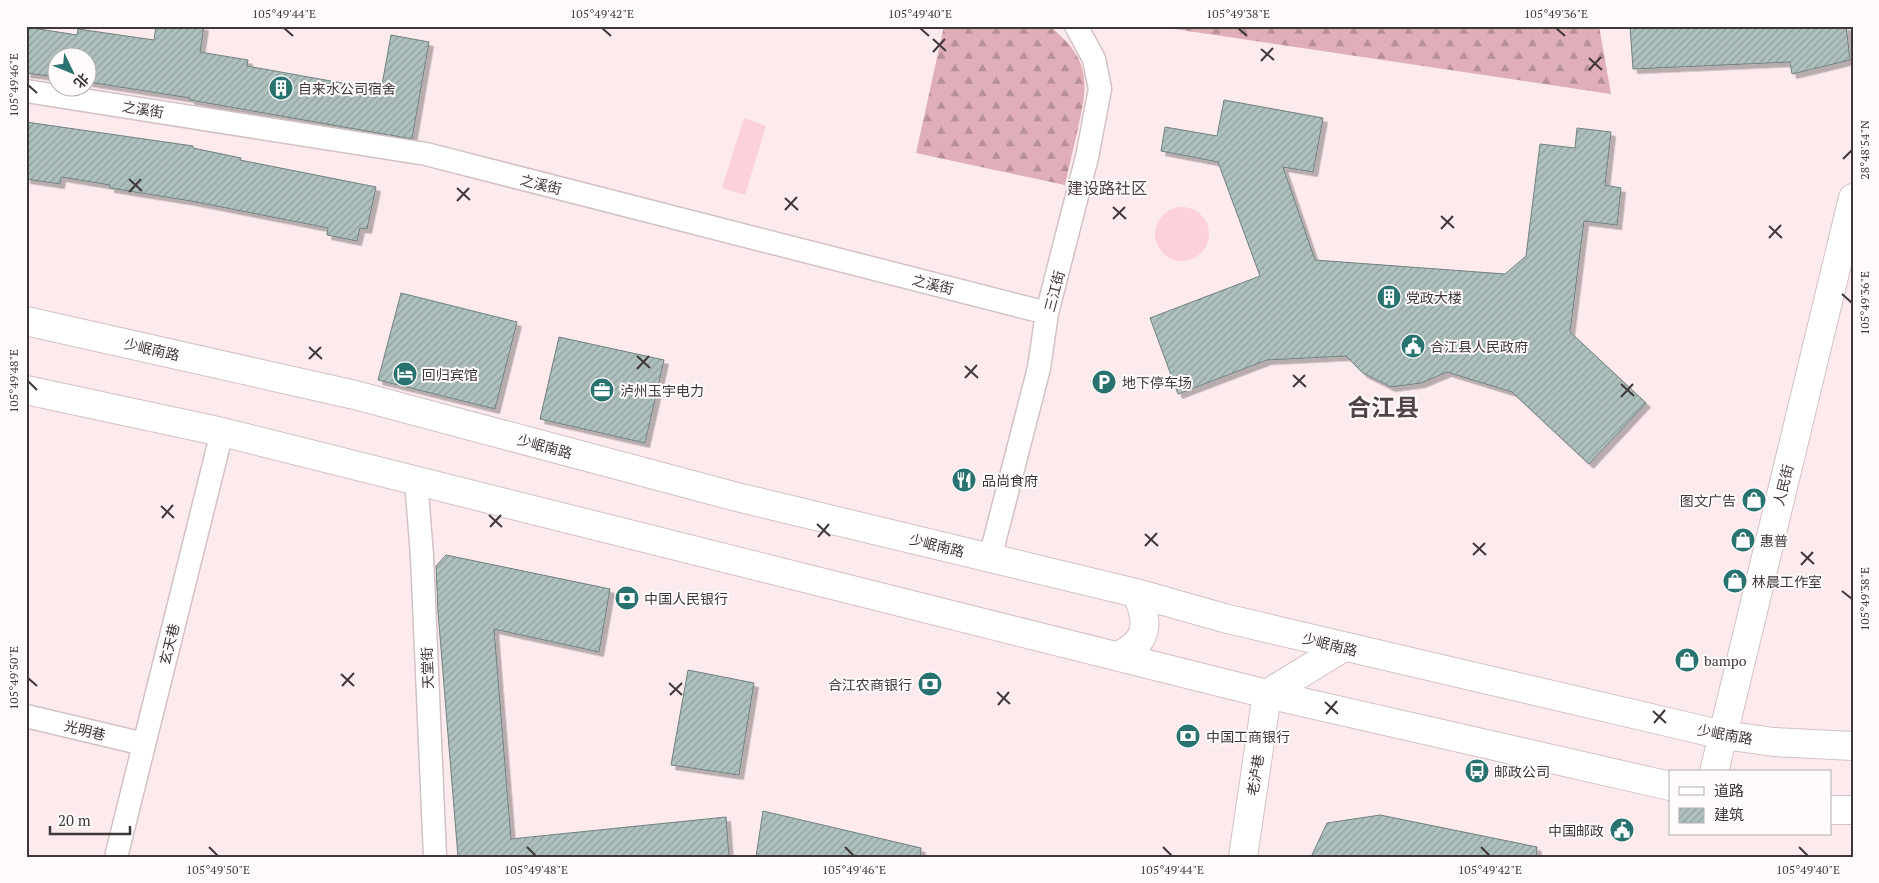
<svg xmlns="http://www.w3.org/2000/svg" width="1879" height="883" viewBox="0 0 1879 883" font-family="'PT Serif','Noto Sans SC',serif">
  <defs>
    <pattern id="forest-firs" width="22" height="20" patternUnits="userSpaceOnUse" patternTransform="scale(1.25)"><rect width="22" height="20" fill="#e0aeb8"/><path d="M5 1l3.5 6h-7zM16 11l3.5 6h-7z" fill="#b78f97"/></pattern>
    <pattern id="building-hatch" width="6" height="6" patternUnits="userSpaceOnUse" patternTransform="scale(1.25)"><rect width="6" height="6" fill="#aec1bf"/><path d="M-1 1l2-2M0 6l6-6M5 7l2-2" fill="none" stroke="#8f9e9c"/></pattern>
    <filter id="shadow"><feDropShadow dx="4.5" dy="4.5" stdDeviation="0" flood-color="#0004"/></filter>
  </defs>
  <rect width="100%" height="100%" fill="#fceaed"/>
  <path fill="url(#forest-firs)" d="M944,26H1049C1090,58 1089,81 1078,128C1074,147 1069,166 1065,185L916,153Z
    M1168,26H1599L1611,94L1168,28Z"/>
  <path fill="#fdd1da" d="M744,118L766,126L745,195L722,188Z
    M1155 234a27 27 0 1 1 54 0a27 27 0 1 1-54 0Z"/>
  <path fill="url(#building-hatch)" stroke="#6f807f" filter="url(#shadow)" d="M156,26H204L200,52L248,60L247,66L381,90L391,35L429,42L412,139L190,100V98L88,82V58H58V77L26,73V27L77,35L78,29L154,40Z
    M1630,26H1846L1850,60L1792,74L1790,62L1633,69Z
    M1224,100L1323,118L1313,172L1283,167L1315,260L1505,274L1526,256L1540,144L1575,148L1577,128L1611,132L1605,185L1621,188L1617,225L1584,221L1570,332L1646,403L1589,464L1512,392L1447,372L1421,383L1391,387L1363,373L1346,356L1267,360L1178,394L1150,318L1260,276L1218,162L1161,151L1165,127L1217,136Z
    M26,122L193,146V148L241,158L240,160L376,187L367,229L360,228L357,241L327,235L328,228L191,201L110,188V185L61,177L60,184L26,179Z
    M401,293L517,322L495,409L378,380Z
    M559,337L664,360L645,443L540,419Z
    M446,555L610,589L599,652L494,629L511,839L726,817L729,857H458L438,612L436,566Z
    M688,670L754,683L739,775L671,765Z
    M763,811L921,848L920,857H756Z
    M1380,815L1537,847L1536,857H1311L1327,823Z"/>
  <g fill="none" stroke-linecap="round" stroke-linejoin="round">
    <defs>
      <path id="street" d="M26,91L426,154L1047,313
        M416,480L422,556L435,857
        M990,558L1039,368L1047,313L1087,157L1100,89L1094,59L1076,26
        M26,716L144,744
        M116,857L222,432"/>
      <path id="secondary" d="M1714,772L1853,198
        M1243,857L1267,694L1344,647"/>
      <path id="primary" d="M26,321L355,395L737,497L1136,593L1224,618L1723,735L1774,742L1853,746
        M26,390L222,432L1267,694L1670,786
        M1116,656C1149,644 1150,621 1136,593
        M1830,810H1853"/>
    </defs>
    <use href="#street" stroke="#d3c2c5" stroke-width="25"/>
    <use href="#secondary" stroke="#d3c2c5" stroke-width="30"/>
    <use href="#primary" stroke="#d3c2c5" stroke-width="30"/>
    <use href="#street" stroke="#fff" stroke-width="22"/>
    <use href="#secondary" stroke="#fff" stroke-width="28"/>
    <use href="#primary" stroke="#fff" stroke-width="28"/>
  </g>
  <path fill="none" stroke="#3f3839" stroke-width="2" d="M284,28L293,36M602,28L611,36M920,28L929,36M1238,28L1247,36M1556,28L1565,36M933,39L946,51M1261,49L1274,60M933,52L945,39M1589,58L1602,70M1261,61L1273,48M1589,70L1601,57M28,85L37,93M1843,159L1852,150M129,179L142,191M457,188L470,200M129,192L141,179M785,198L798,210M457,201L469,188M1113,207L1126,219M785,210L797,197M1441,216L1454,228M1113,219L1125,207M1769,226L1782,238M1441,229L1453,216M1769,238L1781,225M1842,294L1852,303M309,347L322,359M637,356L650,368M309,359L321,347M965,366L978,378M637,369L649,356M1293,375L1306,387M965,378L977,365M28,381L37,390M1621,384L1634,396M1293,387L1305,375M1621,397L1633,384M161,506L174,518M489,515L502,527M162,518L173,505M817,524L830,536M490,527L501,515M1145,534L1158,546M818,537L829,524M1473,543L1486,555M1145,546L1157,533M1801,552L1814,564M1473,555L1485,543M1801,565L1813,552M1842,591L1852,599M341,674L354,686M28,678L37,686M669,683L682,695M342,686L354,673M997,692L1010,704M670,695L682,683M1325,702L1338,714M998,705L1009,692M1653,711L1666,723M1326,714L1337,701M1654,723L1665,710M209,847L218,856M527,847L536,856M845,847L854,856M1163,847L1172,856M1481,847L1490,856M1799,847L1808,856"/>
  <defs>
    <symbol id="building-disc" viewBox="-11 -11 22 22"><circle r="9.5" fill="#28726f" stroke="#fffbfc"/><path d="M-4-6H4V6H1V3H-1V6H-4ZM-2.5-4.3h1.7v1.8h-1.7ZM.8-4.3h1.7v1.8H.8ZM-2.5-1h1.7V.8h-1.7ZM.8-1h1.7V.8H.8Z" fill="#fff"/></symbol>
    <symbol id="civic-disc" viewBox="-11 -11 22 22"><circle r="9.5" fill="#28726f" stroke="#fffbfc"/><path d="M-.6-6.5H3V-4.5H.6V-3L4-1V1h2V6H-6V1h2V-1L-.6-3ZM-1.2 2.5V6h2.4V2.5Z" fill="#fff"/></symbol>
    <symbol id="hotel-disc" viewBox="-11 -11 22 22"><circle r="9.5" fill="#28726f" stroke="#fffbfc"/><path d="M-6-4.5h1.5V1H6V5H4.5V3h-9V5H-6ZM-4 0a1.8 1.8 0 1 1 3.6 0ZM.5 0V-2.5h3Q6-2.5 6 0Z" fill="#fff"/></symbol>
    <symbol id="parking-disc" viewBox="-11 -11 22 22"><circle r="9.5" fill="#28726f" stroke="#fffbfc"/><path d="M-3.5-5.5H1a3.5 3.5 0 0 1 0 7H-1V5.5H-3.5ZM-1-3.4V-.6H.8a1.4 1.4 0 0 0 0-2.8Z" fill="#fff"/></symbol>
    <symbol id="office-disc" viewBox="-11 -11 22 22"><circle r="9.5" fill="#28726f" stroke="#fffbfc"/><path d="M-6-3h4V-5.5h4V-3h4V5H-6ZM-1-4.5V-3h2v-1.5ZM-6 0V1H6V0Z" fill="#fff"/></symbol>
    <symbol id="restaurant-disc" viewBox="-11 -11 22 22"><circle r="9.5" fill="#28726f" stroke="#fffbfc"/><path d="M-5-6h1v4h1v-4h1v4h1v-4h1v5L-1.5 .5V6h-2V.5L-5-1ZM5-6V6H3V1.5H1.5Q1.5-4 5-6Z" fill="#fff"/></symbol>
    <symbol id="shop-disc" viewBox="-11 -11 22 22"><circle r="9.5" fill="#28726f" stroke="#fffbfc"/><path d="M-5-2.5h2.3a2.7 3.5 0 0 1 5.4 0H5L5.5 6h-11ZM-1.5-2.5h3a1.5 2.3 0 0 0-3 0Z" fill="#fff"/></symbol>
    <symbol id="bank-disc" viewBox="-11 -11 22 22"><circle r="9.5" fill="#28726f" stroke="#fffbfc"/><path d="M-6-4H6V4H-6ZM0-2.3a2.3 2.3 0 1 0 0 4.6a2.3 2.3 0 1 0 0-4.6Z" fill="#fff"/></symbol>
    <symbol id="bus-disc" viewBox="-11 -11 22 22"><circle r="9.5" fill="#28726f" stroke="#fffbfc"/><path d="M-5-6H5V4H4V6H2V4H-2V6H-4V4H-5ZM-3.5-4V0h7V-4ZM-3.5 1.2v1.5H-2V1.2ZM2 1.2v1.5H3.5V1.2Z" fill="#fff"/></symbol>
  </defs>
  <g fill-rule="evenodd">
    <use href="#building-disc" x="267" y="74" width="28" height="28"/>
    <use href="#building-disc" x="1375" y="283" width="28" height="28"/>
    <use href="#civic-disc" x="1399" y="332" width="28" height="28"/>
    <use href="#hotel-disc" x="391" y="360" width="28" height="28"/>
    <use href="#parking-disc" x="1090" y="368" width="28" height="28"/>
    <use href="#office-disc" x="588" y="376" width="28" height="28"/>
    <use href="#restaurant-disc" x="950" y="466" width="28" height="28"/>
    <use href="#shop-disc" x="1740" y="486" width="28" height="28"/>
    <use href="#shop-disc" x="1729" y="526" width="28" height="28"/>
    <use href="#shop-disc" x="1721" y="567" width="28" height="28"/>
    <use href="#bank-disc" x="613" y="584" width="28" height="28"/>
    <use href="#shop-disc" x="1673" y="646" width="28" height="28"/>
    <use href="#bank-disc" x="916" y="670" width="28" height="28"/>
    <use href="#bank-disc" x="1174" y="722" width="28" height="28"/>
    <use href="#bus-disc" x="1463" y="757" width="28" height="28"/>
    <use href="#civic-disc" x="1608" y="816" width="28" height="28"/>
  </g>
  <g text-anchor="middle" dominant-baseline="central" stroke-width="4" stroke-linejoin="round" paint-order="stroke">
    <g font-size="14" fill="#3f3839" stroke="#fffbfc" text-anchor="start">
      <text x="298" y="88">自来水公司宿舍</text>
      <text x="1406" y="297">党政大楼</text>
      <text x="1430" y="346">合江县人民政府</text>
      <text x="422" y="374">回归宾馆</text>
      <text x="1122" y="382">地下停车场</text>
      <text x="620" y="390">泸州玉宇电力</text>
      <text x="982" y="480">品尚食府</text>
      <text x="1736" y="500" text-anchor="end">图文广告</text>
      <text x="1760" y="540">惠普</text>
      <text x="1752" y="581">林晨工作室</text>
      <text x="644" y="598">中国人民银行</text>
      <text x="1704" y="660">bampo</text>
      <text x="912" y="684" text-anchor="end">合江农商银行</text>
      <text x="1206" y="736">中国工商银行</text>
      <text x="1494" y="771">邮政公司</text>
      <text x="1604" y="830" text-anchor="end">中国邮政</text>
    </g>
    <g font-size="14" fill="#3f3839" stroke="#fffbfc">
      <text transform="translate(143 109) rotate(9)">之溪街</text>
      <text transform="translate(541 184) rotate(14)">之溪街</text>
      <text transform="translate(933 284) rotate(14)">之溪街</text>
      <text transform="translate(1054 291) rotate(-75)">三江街</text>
      <text transform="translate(152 349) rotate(13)">少岷南路</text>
      <text transform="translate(545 446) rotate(15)">少岷南路</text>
      <text transform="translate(1783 485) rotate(-76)">人民街</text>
      <text transform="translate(937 545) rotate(14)">少岷南路</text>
      <text transform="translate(169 644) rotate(-76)">玄天巷</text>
      <text transform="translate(1330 644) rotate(14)">少岷南路</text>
      <text transform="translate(427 668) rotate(-92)">天堂街</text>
      <text transform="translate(85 730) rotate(14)">光明巷</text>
      <text transform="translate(1725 734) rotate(10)">少岷南路</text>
      <text transform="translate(1255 775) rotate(-81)">老泸巷</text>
    </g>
    <g font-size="16" fill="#514346" stroke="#fffbfc">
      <text x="1107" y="188">建设路社区</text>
    </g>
    <g font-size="24" font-weight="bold" fill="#514346" stroke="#fffbfc">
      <text x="1383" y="407">合江县</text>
    </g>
  </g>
  <rect width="1879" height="883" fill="none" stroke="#fffbfc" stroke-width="55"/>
  <rect x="1669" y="770" width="162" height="65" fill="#fffbfc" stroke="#b2adae"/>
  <rect x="1679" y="787" width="25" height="8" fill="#ffffff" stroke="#b2adae"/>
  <text x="1714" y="796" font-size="15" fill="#3f3839">道路</text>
  <rect x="1679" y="808" width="25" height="15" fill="url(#building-hatch)" stroke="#b2adae"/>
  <text x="1714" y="820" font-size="15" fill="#3f3839">建筑</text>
  <g transform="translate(72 72) rotate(133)"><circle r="24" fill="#fffbfc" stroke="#b2adae"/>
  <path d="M0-4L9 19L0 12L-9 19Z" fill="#28726f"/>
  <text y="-8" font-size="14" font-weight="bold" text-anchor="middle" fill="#3f3839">北</text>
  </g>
  <path d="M50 826v8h80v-8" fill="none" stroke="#3f3839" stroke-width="2.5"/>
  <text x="58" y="826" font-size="15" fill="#3f3839" stroke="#fffbfc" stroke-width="4" paint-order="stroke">20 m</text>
  <rect x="28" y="28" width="1824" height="828" fill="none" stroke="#3f3839" stroke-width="2"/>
  <g font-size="12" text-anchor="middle" fill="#3f3839">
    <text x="284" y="18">105°49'44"E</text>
    <text x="602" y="18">105°49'42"E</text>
    <text x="920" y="18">105°49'40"E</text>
    <text x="1238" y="18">105°49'38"E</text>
    <text x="1556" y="18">105°49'36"E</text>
    <text transform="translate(14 85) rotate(-90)" y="4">105°49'46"E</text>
    <text transform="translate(1865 150) rotate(-90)" y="4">28°48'54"N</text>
    <text transform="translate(1865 303) rotate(-90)" y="4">105°49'36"E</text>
    <text transform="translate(14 381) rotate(-90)" y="4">105°49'48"E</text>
    <text transform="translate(1865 599) rotate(-90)" y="4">105°49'38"E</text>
    <text transform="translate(14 678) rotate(-90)" y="4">105°49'50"E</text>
    <text x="218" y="874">105°49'50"E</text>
    <text x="536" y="874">105°49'48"E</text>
    <text x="854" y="874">105°49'46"E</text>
    <text x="1172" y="874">105°49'44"E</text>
    <text x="1490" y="874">105°49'42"E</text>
    <text x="1808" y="874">105°49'40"E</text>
  </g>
</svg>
